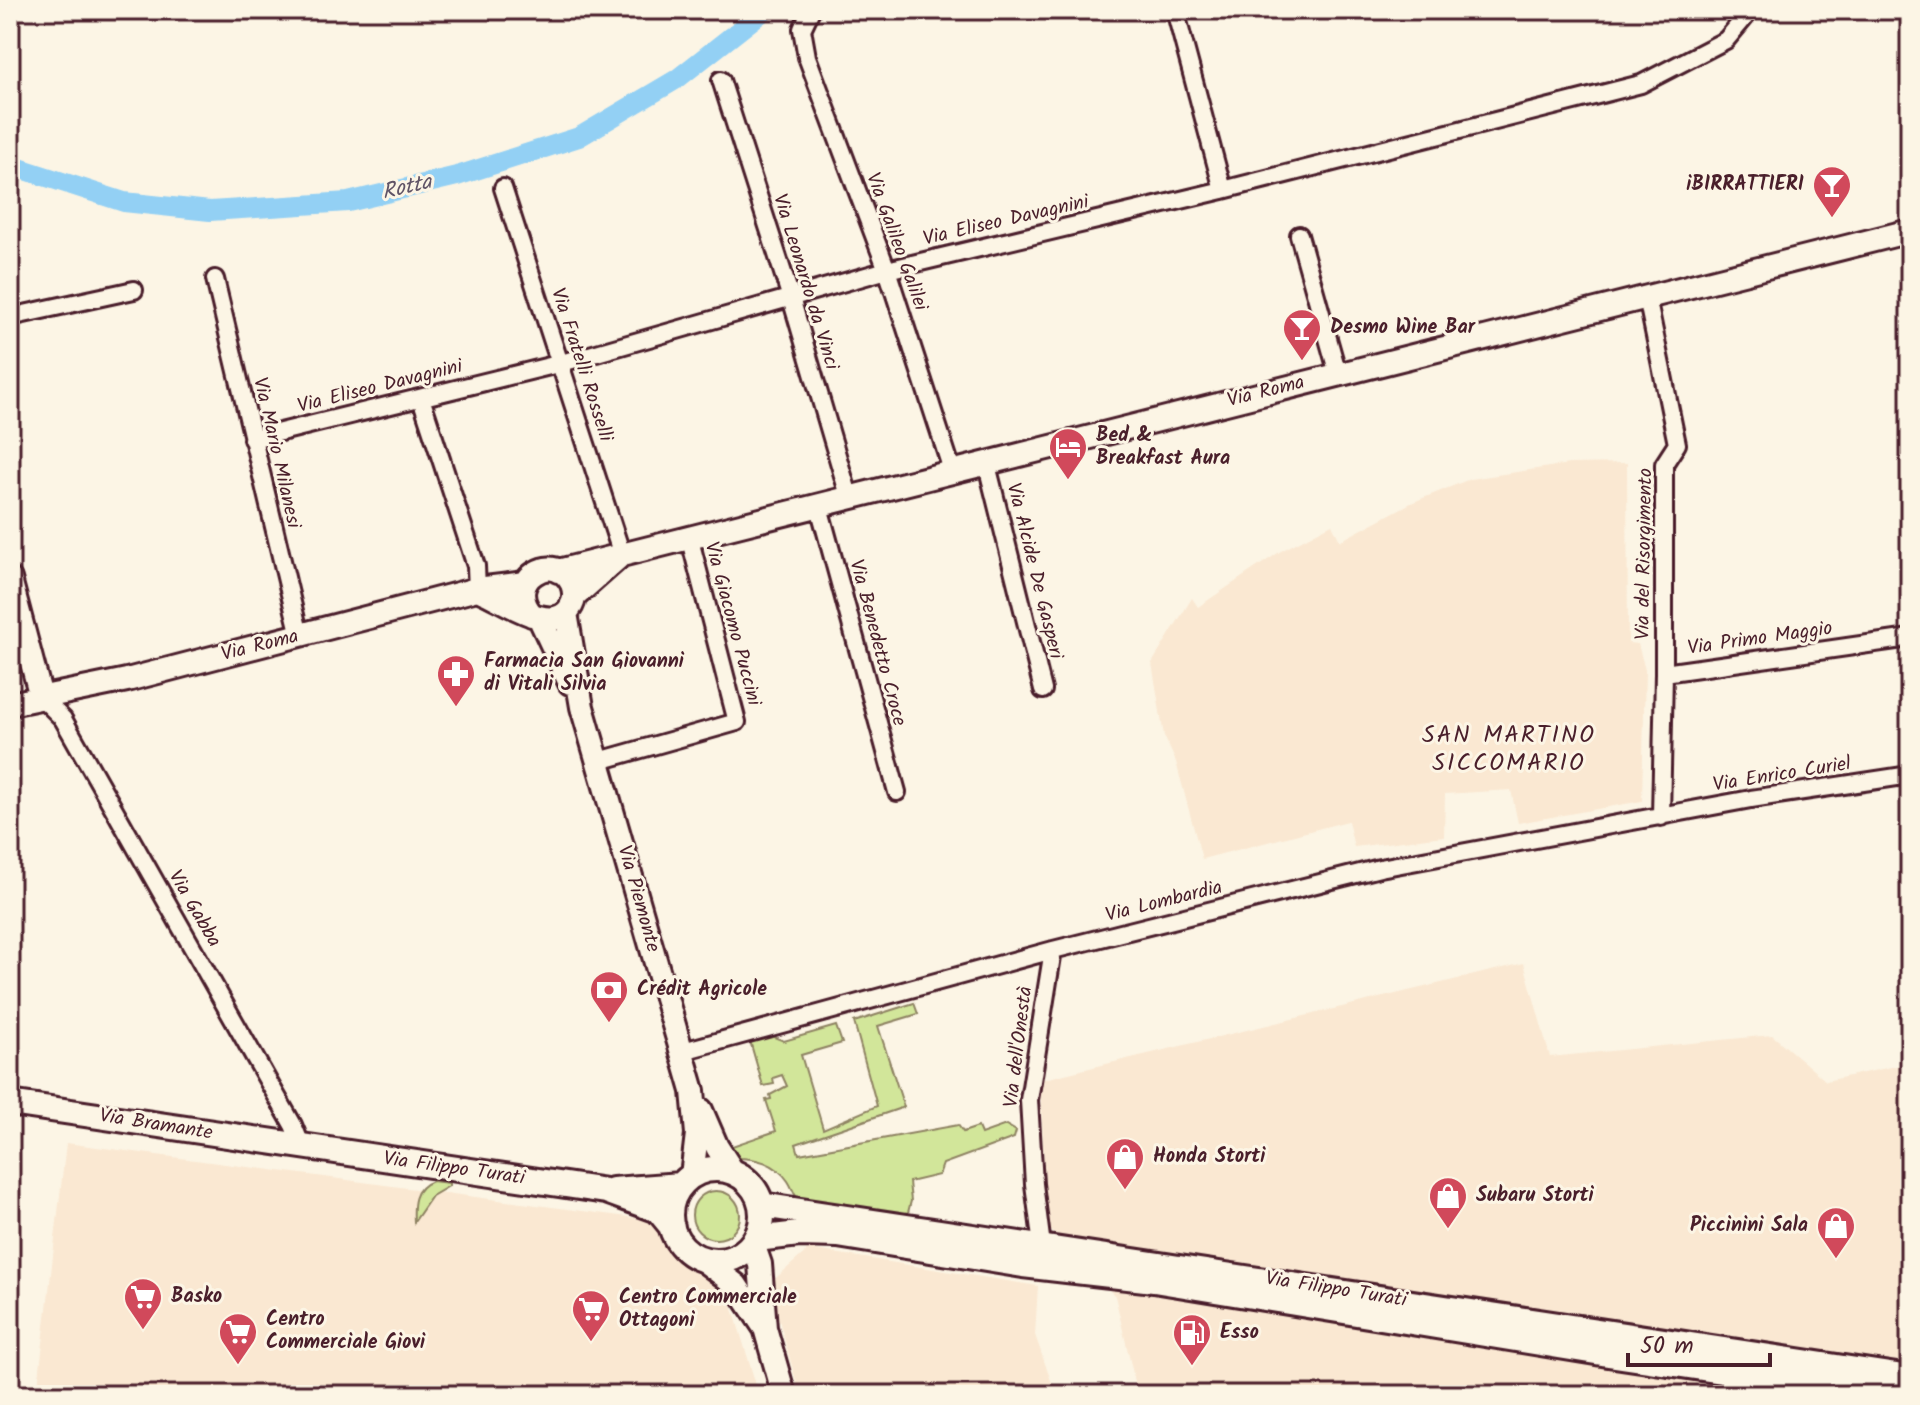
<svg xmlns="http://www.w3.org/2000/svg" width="1920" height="1405" viewBox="0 0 1920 1405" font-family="Kalam,sans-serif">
  <rect width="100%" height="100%" fill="#fcf5e5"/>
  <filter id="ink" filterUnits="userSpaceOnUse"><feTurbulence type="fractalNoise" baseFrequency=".0125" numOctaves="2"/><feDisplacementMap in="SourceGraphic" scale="16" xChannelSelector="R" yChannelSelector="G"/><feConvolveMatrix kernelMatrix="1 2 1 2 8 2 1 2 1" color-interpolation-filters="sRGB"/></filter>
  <g filter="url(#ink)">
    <path fill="#fae8d2" d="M1627,463L1628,643L1638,644L1645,670L1642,801L1518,823L1511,790L1445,794L1444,836L1354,847L1348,821L1202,859L1176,762L1164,736L1152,663L1192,598L1198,607L1281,551L1332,524L1340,541L1411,503L1470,479L1569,464Z
      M1524,963L1550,1057L1772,1035L1826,1081L1910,1063V1395H1138L1115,1296L1047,1226L1040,1080Z
      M66,1143L658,1221L677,1257L727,1289L759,1395H37Z
      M809,1249L1038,1286L1035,1335L1056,1395H800L769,1284Z"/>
    <path fill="#d2e69a" stroke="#8e8262" stroke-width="2" d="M914,1003L918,1014L878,1026L904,1107L796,1144L799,1154L958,1125L963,1132L978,1127L981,1134L1006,1125L1016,1131L1014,1138L943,1164L939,1175L909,1182L911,1201L906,1220L803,1203C793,1196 794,1190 788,1181C775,1162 756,1158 735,1158L729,1147L776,1131L766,1100L771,1099L770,1095L787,1086L782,1075L773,1078L774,1084L763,1086L750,1041L769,1035L784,1041L836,1026L842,1043L801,1055L823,1129L877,1106L854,1022Z
      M432,1181L449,1183V1186L432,1196L414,1222C413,1205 413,1188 432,1181Z
      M692 1215a24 24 0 1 1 48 0a24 24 0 1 1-48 0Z"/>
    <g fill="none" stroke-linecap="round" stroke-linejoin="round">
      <path stroke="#93d0f4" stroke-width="20" d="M10,165L124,202L210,211L348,202L457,176L579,137L677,79L765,10"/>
      <defs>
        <path id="minor" d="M811,10L802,29L807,57L887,270L952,470
          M1175,10L1223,190
          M721,80L791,298L849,496
          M503,188L622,555
          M1299,235L1338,374
          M215,279L300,636
          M1647,297L1677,444L1664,464V673L1661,817
          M10,317L134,290
          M421,398L476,566L477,589
          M252,439L558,364L887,270L1223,190L1641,84L1726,40L1751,10
          M986,461L1043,690
          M818,503L897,792
          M1664,673L1910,638
          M41,697L63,719L293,1125L302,1147
          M599,761L737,722L689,536
          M683,1051L1053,950L1380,868L1751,799L1910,775
          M1042,1246L1034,1184L1029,1100L1053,950"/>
        <path id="tertiary" d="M558,571L1910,231
          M10,579L41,697
          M482,591C504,600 553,636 570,608C575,601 575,592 572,584C556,549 502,580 532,615
          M574,597L618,558
          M566,613L582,707L693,1091L697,1134L692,1176
          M540,619L570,683
          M10,704L127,680L477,589L525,583
          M701,1110L717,1147L733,1172
          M753,1244L760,1264L765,1328L784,1395
          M703,1260L736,1285L764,1327"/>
        <path id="secondary" d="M10,1103L606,1191L658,1210L672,1227
          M670 1215a46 46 0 1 1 92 0a46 46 0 1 1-92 0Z
          M613,1190L681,1185
          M761,1205L1910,1378
          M756,1239L799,1234L838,1235L1023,1265L1154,1280L1608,1354L1883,1395"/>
      </defs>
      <use href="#minor" stroke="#4a1f2b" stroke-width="22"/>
      <use href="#tertiary" stroke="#4a1f2b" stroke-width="28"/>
      <use href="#secondary" stroke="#4a1f2b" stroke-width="30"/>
      <use href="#minor" stroke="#fcf5e5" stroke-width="16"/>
      <use href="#tertiary" stroke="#fcf5e5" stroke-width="22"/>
      <use href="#secondary" stroke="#fcf5e5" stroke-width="24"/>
    </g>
  </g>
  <defs>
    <symbol id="bar-pin" viewBox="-11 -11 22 30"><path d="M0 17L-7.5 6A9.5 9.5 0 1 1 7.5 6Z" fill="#d1495b" stroke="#fcf5e5"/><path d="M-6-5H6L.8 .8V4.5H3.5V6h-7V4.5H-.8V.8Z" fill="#fff"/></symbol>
    <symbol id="hotel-pin" viewBox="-11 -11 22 30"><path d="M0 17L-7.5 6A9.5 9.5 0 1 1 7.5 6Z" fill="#d1495b" stroke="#fcf5e5"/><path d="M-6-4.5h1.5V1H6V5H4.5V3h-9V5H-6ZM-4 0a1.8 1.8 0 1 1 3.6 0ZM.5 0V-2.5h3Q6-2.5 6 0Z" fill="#fff"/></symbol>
    <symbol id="pharmacy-pin" viewBox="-11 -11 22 30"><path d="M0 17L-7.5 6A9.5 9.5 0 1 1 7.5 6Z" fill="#d1495b" stroke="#fcf5e5"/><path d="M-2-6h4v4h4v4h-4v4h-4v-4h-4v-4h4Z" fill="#fff"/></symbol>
    <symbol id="bank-pin" viewBox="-11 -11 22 30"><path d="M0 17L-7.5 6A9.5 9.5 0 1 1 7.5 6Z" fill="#d1495b" stroke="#fcf5e5"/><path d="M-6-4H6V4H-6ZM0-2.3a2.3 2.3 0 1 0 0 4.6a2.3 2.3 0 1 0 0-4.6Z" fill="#fff"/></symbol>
    <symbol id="shop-pin" viewBox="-11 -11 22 30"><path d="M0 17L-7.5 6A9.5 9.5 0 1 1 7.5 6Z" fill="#d1495b" stroke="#fcf5e5"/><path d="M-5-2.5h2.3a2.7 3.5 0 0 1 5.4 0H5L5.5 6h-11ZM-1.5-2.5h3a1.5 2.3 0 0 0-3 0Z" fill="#fff"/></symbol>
    <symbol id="supermarket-pin" viewBox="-11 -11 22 30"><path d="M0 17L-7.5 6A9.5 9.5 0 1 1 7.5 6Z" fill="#d1495b" stroke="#fcf5e5"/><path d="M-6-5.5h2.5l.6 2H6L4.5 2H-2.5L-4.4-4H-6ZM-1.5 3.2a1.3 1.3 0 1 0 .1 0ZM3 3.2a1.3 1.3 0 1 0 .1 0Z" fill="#fff"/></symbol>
    <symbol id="fuel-pin" viewBox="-11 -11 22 30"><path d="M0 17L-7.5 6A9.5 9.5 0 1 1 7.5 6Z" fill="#d1495b" stroke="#fcf5e5"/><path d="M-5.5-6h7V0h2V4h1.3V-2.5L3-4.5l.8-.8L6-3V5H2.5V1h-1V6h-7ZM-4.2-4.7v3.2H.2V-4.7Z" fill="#fff"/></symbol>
  </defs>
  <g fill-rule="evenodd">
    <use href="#bar-pin" x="1810" y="163" width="44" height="60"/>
    <use href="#bar-pin" x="1280" y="306" width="44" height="60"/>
    <use href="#hotel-pin" x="1046" y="425" width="44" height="60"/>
    <use href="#pharmacy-pin" x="434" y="652" width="44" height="60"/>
    <use href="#bank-pin" x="587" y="968" width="44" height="60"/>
    <use href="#shop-pin" x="1103" y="1135" width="44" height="60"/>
    <use href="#shop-pin" x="1426" y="1174" width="44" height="60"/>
    <use href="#shop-pin" x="1814" y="1204" width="44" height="60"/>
    <use href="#supermarket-pin" x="121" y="1275" width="44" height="60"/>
    <use href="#supermarket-pin" x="569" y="1287" width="44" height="60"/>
    <use href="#supermarket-pin" x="216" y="1310" width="44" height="60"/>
    <use href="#fuel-pin" x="1170" y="1311" width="44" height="60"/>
  </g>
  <g text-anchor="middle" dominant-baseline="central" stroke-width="6" stroke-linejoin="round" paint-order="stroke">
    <g font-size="20" font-weight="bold" fill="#4a1f2b" stroke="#fcf5e5" text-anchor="start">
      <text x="1804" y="185" text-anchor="end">iBIRRATTIERI</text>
      <text x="1330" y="328">Desmo Wine Bar</text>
      <text x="1096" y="436">Bed &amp;<tspan x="1096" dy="23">Breakfast Aura</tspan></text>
      <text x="484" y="662">Farmacia San Giovanni<tspan x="484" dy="23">di Vitali Silvia</tspan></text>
      <text x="637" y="990">Crédit Agricole</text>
      <text x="1153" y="1157">Honda Storti</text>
      <text x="1476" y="1196">Subaru Storti</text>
      <text x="1808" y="1226" text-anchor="end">Piccinini Sala</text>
      <text x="171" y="1297">Basko</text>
      <text x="619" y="1298">Centro Commerciale<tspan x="619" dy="23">Ottagoni</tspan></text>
      <text x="266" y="1320">Centro<tspan x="266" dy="23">Commerciale Giovi</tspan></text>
      <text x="1220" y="1333">Esso</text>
    </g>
    <g font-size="20" fill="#4a1f2b" stroke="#fcf5e5">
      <text transform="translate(1006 221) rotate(-13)">Via Eliseo Davagnini</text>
      <text transform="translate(896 242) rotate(70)">Via Galileo Galilei</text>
      <text transform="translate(805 282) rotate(73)">Via Leonardo da Vinci</text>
      <text transform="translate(581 365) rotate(72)">Via Fratelli Rosselli</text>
      <text transform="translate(380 387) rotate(-14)">Via Eliseo Davagnini</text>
      <text transform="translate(1266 392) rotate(-14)">Via Roma</text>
      <text transform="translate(276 453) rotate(77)">Via Mario Milanesi</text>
      <text transform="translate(1645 554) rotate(-89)">Via del Risorgimento</text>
      <text transform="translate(1034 571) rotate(76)">Via Alcide De Gasperi</text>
      <text transform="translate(732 624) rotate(75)">Via Giacomo Puccini</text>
      <text transform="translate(1760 639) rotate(-8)">Via Primo Maggio</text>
      <text transform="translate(877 643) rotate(75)">Via Benedetto Croce</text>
      <text transform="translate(260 646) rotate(-14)">Via Roma</text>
      <text transform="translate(1782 775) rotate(-9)">Via Enrico Curiel</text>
      <text transform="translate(638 899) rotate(74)">Via Piemonte</text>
      <text transform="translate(1164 902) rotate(-14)">Via Lombardia</text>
      <text transform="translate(194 909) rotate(60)">Via Gabba</text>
      <text transform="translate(1019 1047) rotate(-83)">Via dell'Onestà</text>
      <text transform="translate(156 1125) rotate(9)">Via Bramante</text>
      <text transform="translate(454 1169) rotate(8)">Via Filippo Turati</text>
      <text transform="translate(1336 1290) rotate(9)">Via Filippo Turati</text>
    </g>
    <g font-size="22" font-style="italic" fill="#605467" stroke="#fcf5e5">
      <text transform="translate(407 188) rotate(-13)">Rotta</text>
    </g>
    <g font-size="24" letter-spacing="2" fill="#4a1f2b" stroke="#fcf5e5">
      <text x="1509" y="735">SAN MARTINO<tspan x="1509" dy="28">SICCOMARIO</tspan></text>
    </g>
  </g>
  <rect width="1920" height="1405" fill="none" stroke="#fcf5e5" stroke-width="40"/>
  <rect x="20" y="20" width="1880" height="1365" fill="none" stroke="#4a1f2b" stroke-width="3" filter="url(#ink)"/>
  <path d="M1628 1353v12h142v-12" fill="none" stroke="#4a1f2b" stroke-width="4"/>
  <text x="1640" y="1353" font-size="24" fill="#4a1f2b" stroke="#fcf5e5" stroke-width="6" paint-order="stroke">50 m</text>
</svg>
